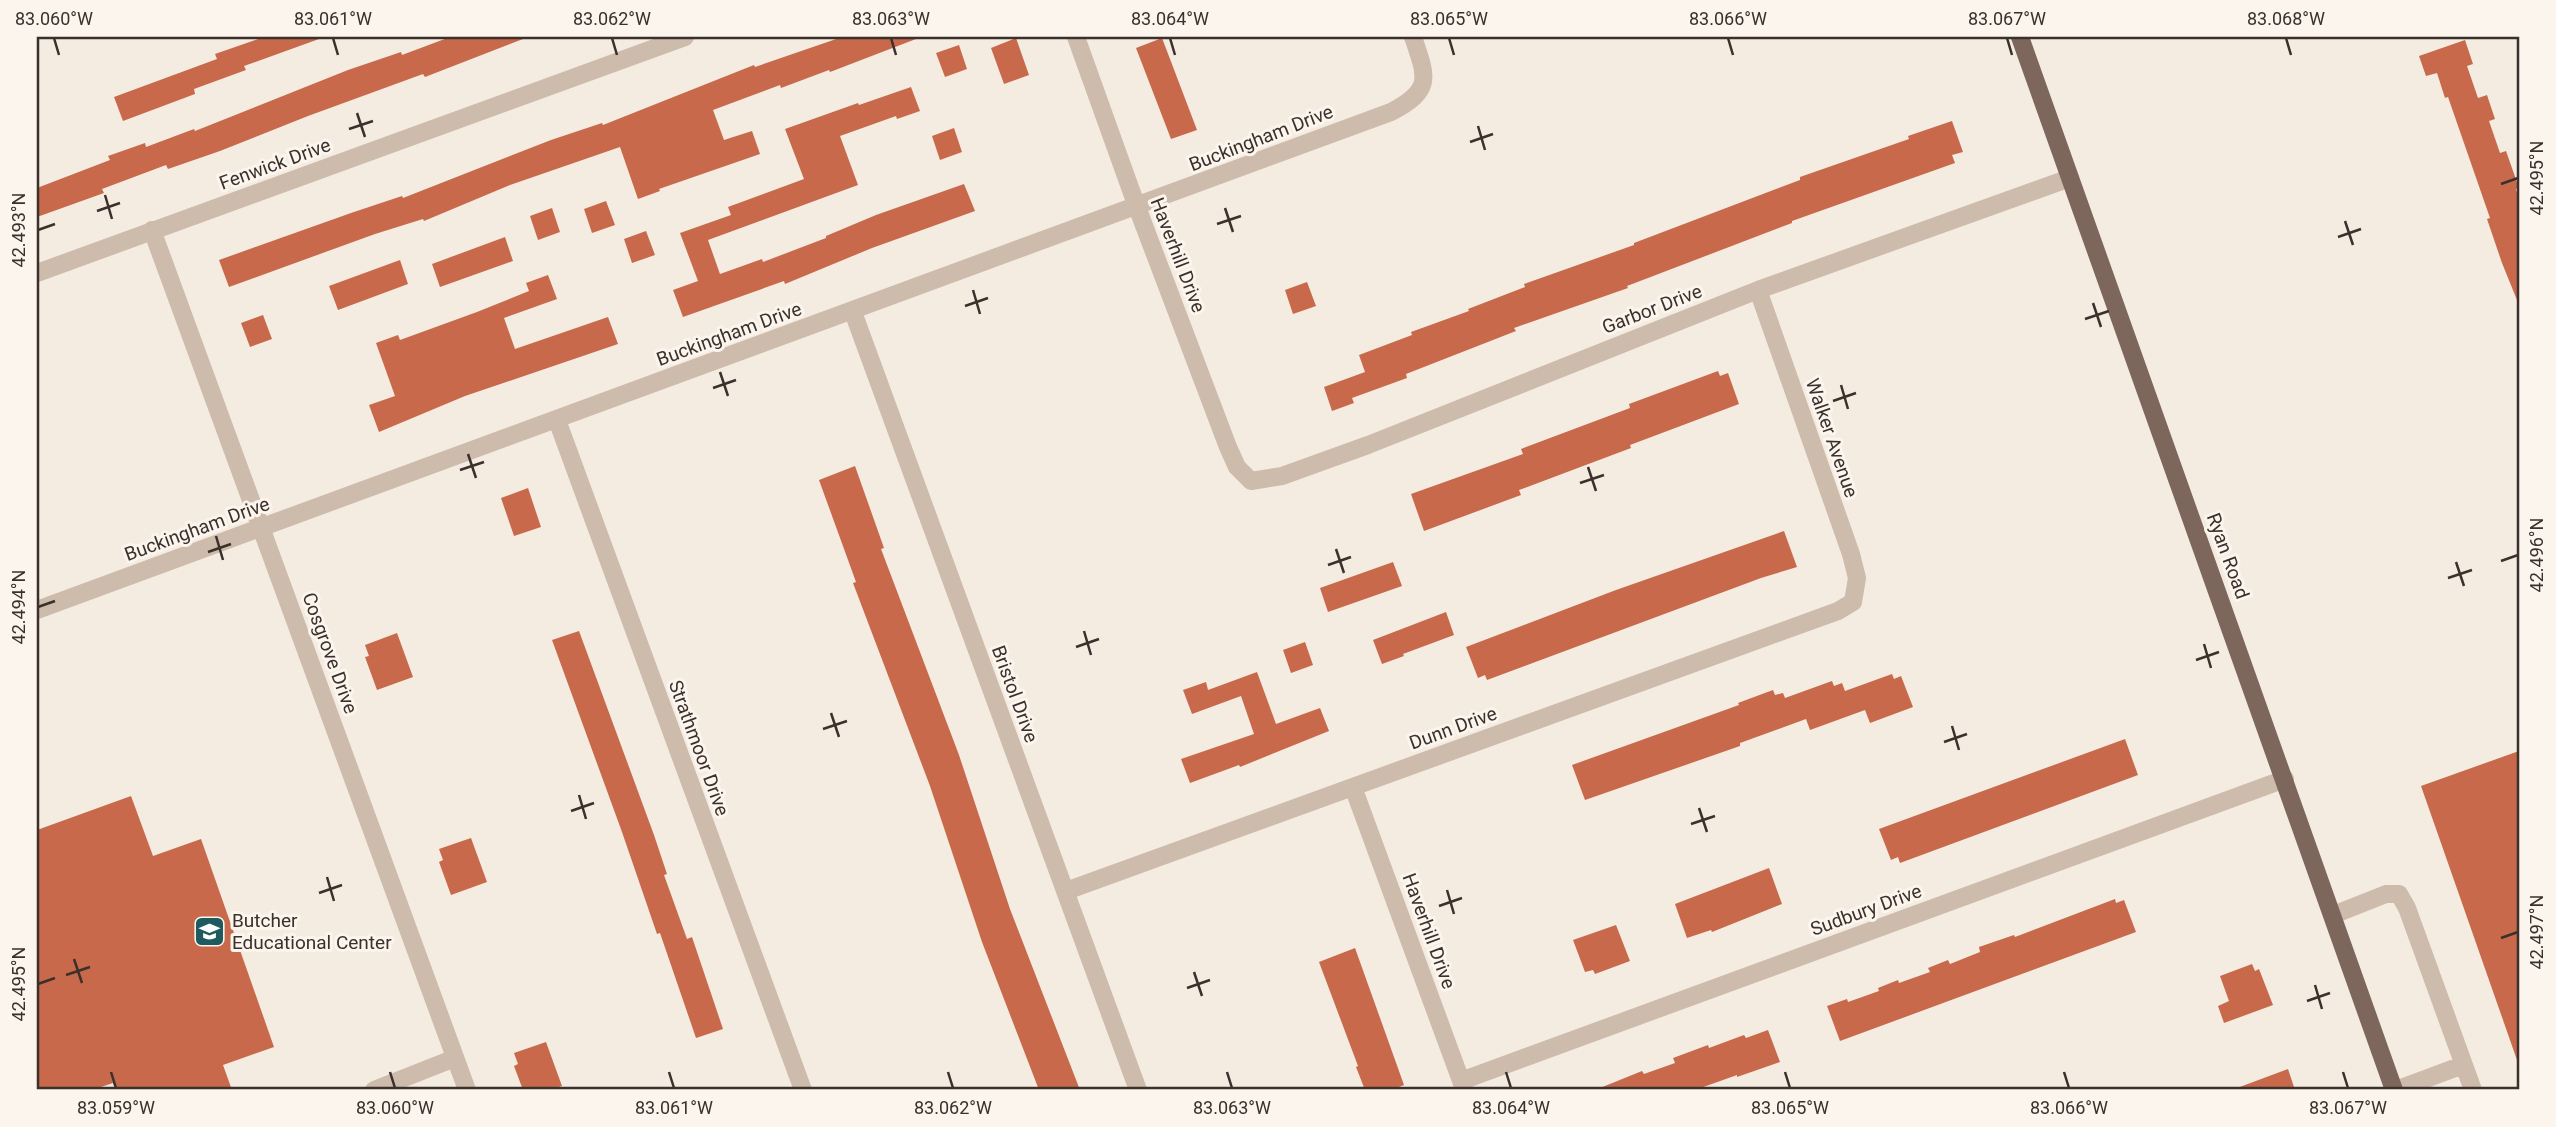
<svg xmlns="http://www.w3.org/2000/svg" width="2556" height="1127" viewBox="0 0 2556 1127" font-family="Roboto,sans-serif">
  <rect width="100%" height="100%" fill="#f4ebe1"/>
  <path fill="#c8694b" d="M264,37H318L319,39L244,66L246,70L194,89L195,94L123,121L114,97L217,59L215,54Z
    M450,37H523V39L425,77L423,74L308,116L220,151L168,169L166,165L102,189L104,193L37,217V188L110,160L108,156L145,143L146,147L194,129L195,131L348,70L401,52L402,55Z
    M842,37H916V39L830,72L829,70L781,88L780,85L713,110L724,140L752,131L760,154L659,189L660,191L638,199L620,147L510,185L424,221L423,219L375,234L229,287L219,260L351,213L402,196L403,198L551,140L602,123L603,125L754,65L755,67Z
    M1016,38L1029,75L1004,84L991,48Z
    M1162,38L1197,130L1171,139L1136,48Z
    M2465,40L2473,64L2467,66L2478,98L2487,95L2495,119L2489,121L2500,153L2506,151L2519,188L2516,189L2519,199V299L2517,300L2502,263L2487,219L2490,218L2448,97L2445,98L2437,73L2426,76L2419,56Z
    M959,45L967,69L945,77L936,53Z
    M911,87L920,111L897,119L896,116L840,136L858,185L708,240L720,274L762,259L763,262L826,238V236L876,215L964,184L975,211L872,248L785,284L784,281L683,317L673,290L698,281L680,233L731,215L728,207L804,179L785,129L858,103L859,105Z
    M1952,121L1963,152L1952,155L1955,163L1792,221V223L1627,286L1628,288L1514,328L1516,331L1406,374L1407,378L1352,398L1354,403L1332,411L1324,387L1365,372L1359,355L1412,335L1411,332L1469,311L1468,309L1525,287L1524,284L1634,245V243L1800,180V177L1909,139L1908,136Z
    M954,128L962,152L940,160L932,136Z
    M606,201L615,225L592,233L584,209Z
    M552,208L560,232L538,240L530,216Z
    M646,231L655,255L632,263L624,239Z
    M505,237L513,261L440,287L432,264Z
    M400,260L408,284L338,310L329,286Z
    M548,275L557,299L504,318L515,349L608,317L618,344L465,396L379,432L369,405L395,396L376,343L398,335L400,340L477,312L529,291L526,283Z
    M1307,282L1316,306L1293,314L1285,290Z
    M263,315L272,339L250,347L241,323Z
    M1718,371L1720,376L1728,373L1739,404L1630,445L1631,448L1519,490L1521,495L1424,531L1411,494L1523,454L1521,449L1630,408L1629,404Z
    M855,466L884,548L881,549L959,755L1010,909L1080,1090H1039L982,942L930,786L853,583L856,582L819,480Z
    M528,488L541,527L514,536L501,498Z
    M1784,531L1797,567L1761,578L1487,680L1485,675L1478,678L1466,647L1616,590Z
    M1393,562L1402,586L1328,612L1320,588Z
    M1446,612L1454,635L1403,654L1404,656L1382,664L1373,640Z
    M579,631L654,835L667,874L664,875L687,939L692,937L723,1029L696,1038L660,933L657,934L622,832L552,640Z
    M397,633L413,677L377,690L365,657L369,656L365,645Z
    M1305,642L1313,665L1291,673L1283,650Z
    M1257,672L1276,724L1320,708L1329,731L1240,767L1239,765L1190,783L1181,759L1254,734L1241,696L1192,714L1183,690L1206,682L1208,690Z
    M1892,674L1894,679L1901,676L1913,707L1870,723L1865,710L1810,730L1806,719L1740,743V746L1585,800L1572,765L1739,705L1738,703L1773,690L1775,695L1783,693L1785,698L1832,681L1834,686L1842,683L1845,691Z
    M2125,739L2138,775L1900,863L1898,857L1891,860L1879,829Z
    M2519,751V1060H2517L2421,786Z
    M131,796L153,856L201,839L274,1047L223,1065L232,1090H115L113,1083L92,1090H37V830Z
    M471,838L487,882L451,895L439,862L443,860L439,849Z
    M1769,868L1782,904L1712,932L1711,930L1687,938L1675,904Z
    M2115,899L2116,903L2124,900L2136,932L1840,1041L1827,1006L1847,999L1848,1002L1879,991L1878,988L1898,980L1899,983L1930,972L1928,968L1948,960L1950,964L1980,952L1979,947L2014,935L2015,937Z
    M1616,925L1630,961L1595,974L1593,970L1585,972L1573,940Z
    M1355,948L1404,1085L1391,1090H1365L1356,1067L1358,1066L1319,962Z
    M2252,964L2255,971L2259,969L2273,1005L2224,1023L2218,1006L2229,1001L2220,976Z
    M1768,1030L1780,1062L1737,1077V1075L1695,1090H1595L1642,1071L1644,1074L1675,1063L1673,1058L1708,1045L1709,1048L1744,1035L1746,1038Z
    M546,1042L562,1086L549,1090H523L514,1066L518,1064L514,1053Z
    M2288,1069L2295,1090H2237V1088Z"/>
  <g fill="none" stroke-linecap="round" stroke-linejoin="round">
    <path stroke="#cdbbac" stroke-width="18" d="M1076,37L1137,207L1228,447L1237,467L1251,481L1282,476L1368,445L1758,290L2070,178
      M152,230L467,1090
      M37,273L685,37
      M853,312L1138,1090
      M557,420L803,1090
      M37,610L1391,112C1433,90 1427,78 1413,37
      M1353,787L1464,1089
      M1066,891L1838,611L1853,602L1857,578L1851,554L1758,290
      M2333,915L2386,894H2399L2407,908L2473,1090
      M1461,1081L2285,779
      M374,1090L455,1058
      M2396,1090L2463,1065"/>
    <path stroke="#7d675c" stroke-width="18" d="M2020,37L2394,1090"/>
  </g>
  <path fill="none" stroke="#3b302b" stroke-width="2.5" d="M54,38L59,55M333,38L338,55M612,38L617,55M891,38L896,55M1170,38L1175,55M1449,38L1454,55M1728,38L1733,55M2007,38L2012,55M2286,38L2291,55M357,113L365,137M1478,126L1485,150M349,129L373,121M1470,142L1493,134M2501,184L2518,178M105,195L112,219M1225,208L1233,232M97,211L120,203M2345,221L2353,245M1217,224L1241,216M38,230L55,224M2338,237L2361,229M973,290L980,314M2093,303L2101,327M965,306L988,298M2085,319L2109,311M720,372L728,396M1841,385L1848,409M713,388L736,380M1833,401L1856,393M468,454L476,478M1588,467L1596,491M460,470L484,462M1580,483L1604,475M216,536L223,560M1336,549L1344,573M208,552L231,544M2501,561L2518,555M2456,562L2464,586M1328,565L1351,557M2448,578L2472,570M38,607L55,601M1084,631L1091,655M2204,644L2211,668M1076,647L1099,639M2196,660L2219,652M831,713L839,737M1952,726L1959,750M823,729L847,721M1944,742L1967,734M579,795L586,819M1699,808L1707,832M571,811L594,803M1691,824L1715,816M327,877L334,901M1447,890L1454,914M319,893L342,885M1439,906L1462,898M2501,938L2518,932M74,959L82,983M1194,972L1202,996M66,975L90,967M38,984L55,978M2315,985L2322,1009M1187,988L1210,980M2307,1001L2330,993M111,1072L116,1088M390,1072L395,1088M669,1072L674,1088M948,1072L953,1088M1227,1072L1232,1088M1506,1072L1511,1088M1785,1072L1790,1088M2064,1072L2069,1088M2343,1072L2348,1088"/>
  <defs>
    <symbol id="school-square" viewBox="-11 -11 22 22"><rect x="-9" y="-9" width="18" height="18" rx="4" fill="#1f5a5e" stroke="#fbf5ee"/><path d="M0-5L7-2L0 1L-7-2ZM-4 1L0 2.5L4 1V4Q0 6-4 4Z" fill="#fff"/></symbol>
  </defs>
  <g fill-rule="evenodd">
    <use href="#school-square" x="192" y="914" width="35" height="35"/>
  </g>
  <g text-anchor="middle" dominant-baseline="central" stroke-width="6" stroke-linejoin="round" paint-order="stroke">
    <g font-size="19" fill="#3b302b" stroke="#fbf5ee">
      <text transform="translate(1261 138) rotate(-21)">Buckingham Drive</text>
      <text transform="translate(275 164) rotate(-20)">Fenwick Drive</text>
      <text transform="translate(1178 255) rotate(69)">Haverhill Drive</text>
      <text transform="translate(1652 309) rotate(-21)">Garbor Drive</text>
      <text transform="translate(729 334) rotate(-20)">Buckingham Drive</text>
      <text transform="translate(1832 438) rotate(71)">Walker Avenue</text>
      <text transform="translate(197 529) rotate(-20)">Buckingham Drive</text>
      <text transform="translate(2228 556) rotate(70)">Ryan Road</text>
      <text transform="translate(330 653) rotate(70)">Cosgrove Drive</text>
      <text transform="translate(1015 694) rotate(70)">Bristol Drive</text>
      <text transform="translate(1453 728) rotate(-20)">Dunn Drive</text>
      <text transform="translate(699 748) rotate(70)">Strathmoor Drive</text>
      <text transform="translate(1866 910) rotate(-20)">Sudbury Drive</text>
      <text transform="translate(1429 931) rotate(70)">Haverhill Drive</text>
    </g>
    <g font-size="19" fill="#3b302b" stroke="#fbf5ee" text-anchor="start">
      <text x="232" y="920">Butcher<tspan x="232" dy="22">Educational Center</tspan></text>
    </g>
  </g>
  <rect width="2556" height="1127" fill="none" stroke="#fbf5ee" stroke-width="77"/>
  <rect x="38" y="38" width="2480" height="1050" fill="none" stroke="#3b302b" stroke-width="2.5"/>
  <g font-size="18" text-anchor="middle" fill="#3b302b">
    <text x="54" y="25">83.060°W</text>
    <text x="333" y="25">83.061°W</text>
    <text x="612" y="25">83.062°W</text>
    <text x="891" y="25">83.063°W</text>
    <text x="1170" y="25">83.064°W</text>
    <text x="1449" y="25">83.065°W</text>
    <text x="1728" y="25">83.066°W</text>
    <text x="2007" y="25">83.067°W</text>
    <text x="2286" y="25">83.068°W</text>
    <text transform="translate(2537 178) rotate(-90)" y="6">42.495°N</text>
    <text transform="translate(19 230) rotate(-90)" y="6">42.493°N</text>
    <text transform="translate(2537 555) rotate(-90)" y="6">42.496°N</text>
    <text transform="translate(19 607) rotate(-90)" y="6">42.494°N</text>
    <text transform="translate(2537 932) rotate(-90)" y="6">42.497°N</text>
    <text transform="translate(19 984) rotate(-90)" y="6">42.495°N</text>
    <text x="116" y="1114">83.059°W</text>
    <text x="395" y="1114">83.060°W</text>
    <text x="674" y="1114">83.061°W</text>
    <text x="953" y="1114">83.062°W</text>
    <text x="1232" y="1114">83.063°W</text>
    <text x="1511" y="1114">83.064°W</text>
    <text x="1790" y="1114">83.065°W</text>
    <text x="2069" y="1114">83.066°W</text>
    <text x="2348" y="1114">83.067°W</text>
  </g>
</svg>
